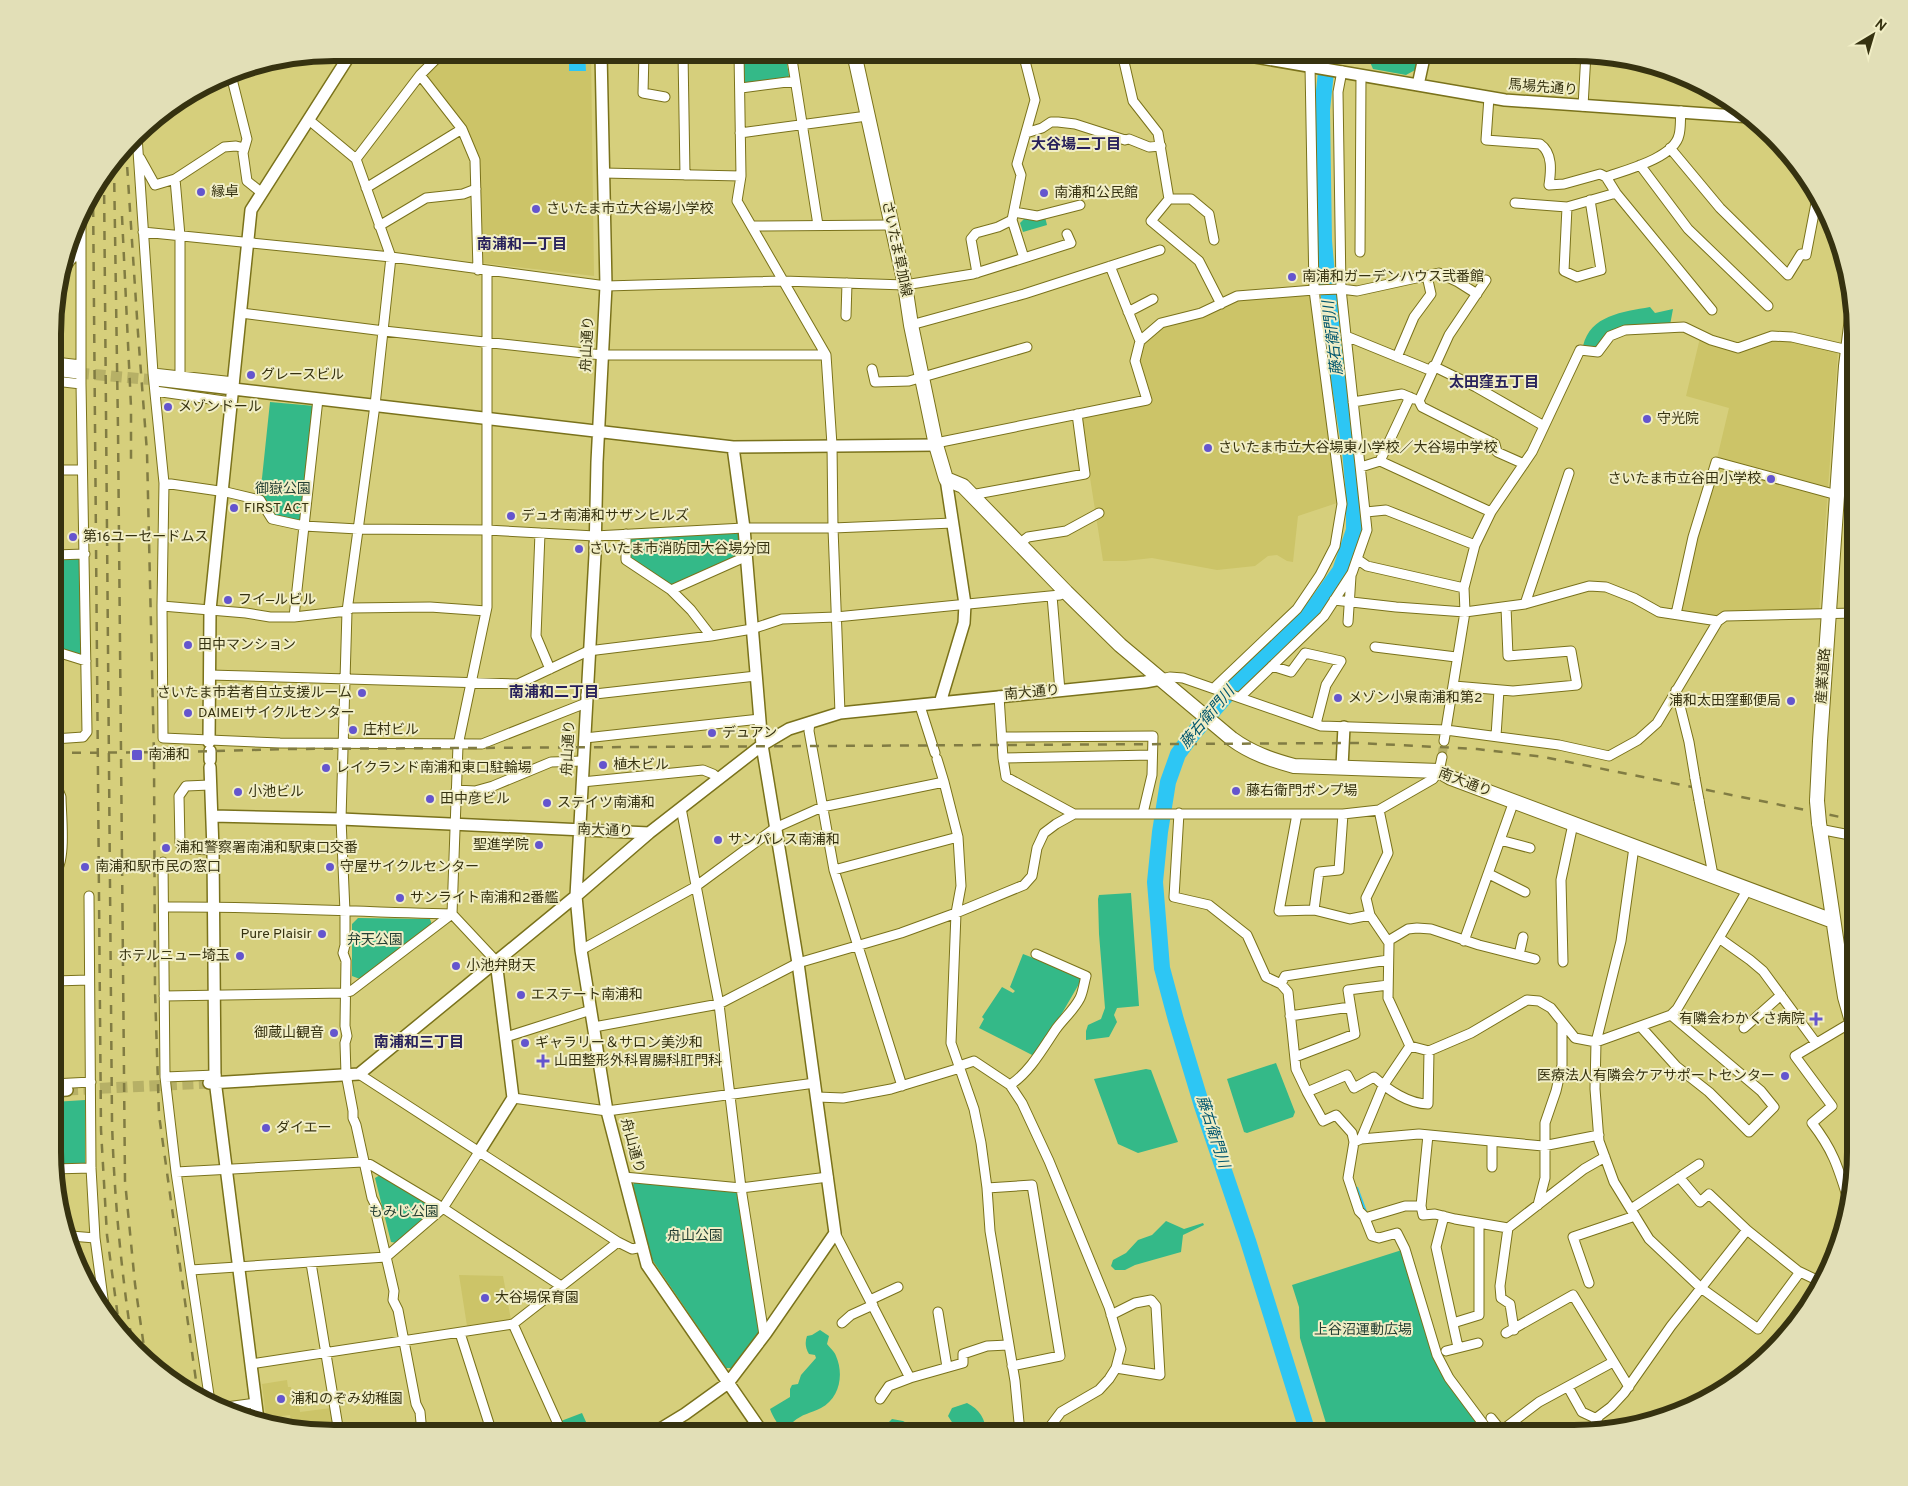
<svg xmlns="http://www.w3.org/2000/svg" width="1908" height="1486" viewBox="0 0 1908 1486" font-family="Overpass,'Noto Sans JP',sans-serif">
  <rect width="100%" height="100%" fill="#d6cf7c"/>
  <path fill="#ccc468" d="M448,53H591L594,276L483,263L481,261L477,157L466,126L425,77L426,74Z
    M1309,293L1312,296L1337,503L1298,516L1293,562L1287,561L1277,555L1268,556L1255,566L1217,570L1152,558L1125,561H1103L1081,420L1083,416L1150,402L1151,397L1139,361L1143,346L1156,330L1239,299H1261Z
    M1700,338L1707,343L1736,352L1773,341L1793,339L1838,351L1819,612L1717,617L1686,612L1681,609L1729,408L1686,396Z
    M459,1275L503,1276L511,1320L467,1326Z
    M287,1380L288,1387H291L292,1391L297,1390L300,1412L331,1408L335,1433H316L292,1427L290,1415L266,1418L262,1384Z"/>
  <path fill="#34b988" d="M744,53H785L789,75L788,78L746,83L744,81Z
    M1366,53H1420L1417,69L1406,75L1373,69Z
    M1045,217L1047,225L1023,232L1020,223L1024,219Z
    M1650,307L1655,313L1673,309L1670,325L1625,327L1596,348L1583,346C1590,315 1623,312 1650,307Z
    M270,402L315,406L302,518L298,521L275,517L256,496L262,478Z
    M744,528L745,557L671,590L626,560V534Z
    M54,558H79L81,560L83,654L80,656L54,648Z
    M1131,893L1139,1006L1117,1008L1114,1015L1117,1022L1109,1037L1086,1040V1031L1088,1025L1101,1019L1105,1008L1099,934L1098,899L1099,895Z
    M358,918L430,919L432,925L360,979L352,976V924Z
    M1023,954L1083,977L1061,1015L1034,1056L979,1028L984,1019L982,1017L1002,987L1013,993L1015,991L1010,987Z
    M1276,1063L1295,1112L1293,1117L1247,1133L1244,1132L1227,1079Z
    M1146,1069L1151,1070L1178,1142L1138,1153L1118,1144L1094,1079Z
    M85,1100V1163L83,1165L53,1167V1102Z
    M380,1175L431,1206L432,1213L397,1243L391,1242L375,1178Z
    M636,1180L734,1190L739,1194L760,1334L733,1368H726L651,1258L633,1185Z
    M1166,1221L1184,1229L1203,1223L1204,1225L1183,1235L1181,1252L1135,1265L1125,1270H1115L1111,1266L1113,1260L1126,1253L1138,1240L1152,1235Z
    M1405,1249L1437,1355L1496,1433H1329L1300,1338L1299,1307L1292,1285Z
    M820,1330L829,1336L827,1344C830,1348 835,1352 836,1356C844,1374 840,1398 821,1408C811,1413 802,1414 793,1422L792,1429L796,1433H782C779,1424 773,1418 770,1409L790,1397V1389L792,1385L798,1384L801,1375L816,1358L815,1355L809,1354C805,1347 805,1342 807,1336L812,1335Z
    M967,1403C979,1409 986,1419 986,1433H959L948,1416L952,1408Z
    M582,1413L591,1433H566L561,1421Z
    M892,1419L903,1421L910,1425V1433H885L884,1427Z"/>
  <path fill="#2dc6f4" d="M569,53H585L586,71H569Z"/>
  <g fill="none" stroke-linecap="round" stroke-linejoin="round">
    <path stroke="#2dc6f4" stroke-width="2.5" d="M1357,1188L1367,1215"/>
    <path stroke="#2dc6f4" stroke-width="16" d="M1308,1433L1248,1241L1202,1106L1176,1020L1162,968L1155,882L1160,832L1168,782L1178,754L1192,735L1239,681L1313,609L1340,571L1354,530V496L1350,450L1333,343L1324,241L1322,110L1328,53"/>
    <path stroke="#b6b066" stroke-width="9" stroke-dasharray="9 4.5" stroke-linecap="butt" d="M1442,757L1444,741"/>
    <path stroke="#b6b066" stroke-width="11" stroke-dasharray="11 5.5" stroke-linecap="butt" d="M78,373L156,380
      M67,1090L209,1083"/>
    <defs>
      <path id="minor" d="M644,53L643,93L665,97
        M683,53L685,175
        M739,53L741,176L737,201L826,355L832,445L833,528L840,713
        M791,53L818,225
        M1122,53L1133,101L1158,133L1169,199
        M231,75L247,139L243,153L247,181L262,193
        M420,75L462,129L475,160L478,270
        M741,88L795,81
        M1489,97L1486,140L1540,144C1553,153 1551,171 1549,185L1564,184L1600,174L1606,177C1626,170 1674,158 1679,135C1681,128 1680,119 1681,111
        M1583,106L1586,53
        M309,120L356,159L391,257L375,405L347,611L341,819L345,912V945L343,953L346,961L345,1026L347,1036L345,1043L346,1074L353,1111V1118L356,1125L372,1198L377,1208V1218L394,1291L393,1300L398,1310L416,1404L420,1412L422,1433
        M740,133L867,116
        M1026,133L1042,128L1051,122H1058L1075,124L1125,140L1129,139L1149,147L1161,146
        M137,136L153,373L164,483L162,606L163,738L280,743L482,744L586,703
        M1670,148L1720,208L1788,275L1801,254L1806,255L1816,203L1820,200
        M140,158L155,185L175,179
        M356,159L420,75L442,53
        M1640,165L1688,229L1768,306
        M603,173L741,176
        M1606,177L1616,193L1712,310
        M366,188L462,129
        M1515,203L1567,207L1616,193
        M1567,207L1564,271L1577,277L1601,270L1590,200
        M1014,212L1037,216L1080,205
        M379,226L426,198L463,194L476,189
        M752,226L891,225
        M143,232L391,257L606,286L783,281L905,285L973,274L1024,258L1012,220L1021,175L1017,164L1035,100L1023,53
        M1214,240L1209,214L1191,199H1169L1151,221L1199,261L1221,304
        M1360,252L1361,75
        M1024,258L1071,243L1067,234
        M1110,266L1140,341
        M64,270L73,257L81,256
        M487,271V607L458,745L452,914L496,961
        M977,273L971,239L976,233L998,227L1012,220
        M1486,280L1449,335L1419,401L1422,407L1495,444L1497,452L1524,464
        M1128,312L1153,299
        M241,313L384,331L602,355H826
        M846,316L847,283
        M911,325L1024,294L1160,250
        M1346,336L1432,371
        M1397,357L1414,317L1431,294L1427,276
        M55,362L81,365
        M1433,366L1476,387L1544,426
        M872,369L875,382L909,381L1027,347
        M153,373L234,382
        M180,376V236L175,179L224,147L236,146L244,148
        M55,381L81,384
        M155,391L231,402
        M1353,402L1402,394L1414,399
        M936,443L1147,400L1135,361L1140,341L1161,323L1201,313L1237,296L1314,290L1341,289L1357,291L1439,273L1458,282L1477,294
        M1380,461L1410,397
        M1361,467L1380,461L1491,512
        M55,470H82
        M164,483L226,492L260,500L272,519L304,526L358,529L487,530L595,536L744,528H833L953,523
        M971,495L1085,474L1077,414
        M1366,512L1386,510L1475,545
        M540,533L536,636L550,669
        M626,534V560L671,590L691,610L711,636
        M1019,544L1028,537L1066,531L1099,513
        M54,555L85,554
        M1357,559L1367,566L1464,588
        M671,590L745,557
        M1052,596L1060,691
        M1334,600L1396,607L1465,612L1525,604L1589,586L1606,587L1634,598L1659,612L1718,621
        M1525,604L1569,473
        M162,606L246,613L270,617H294L347,611L351,608L430,607L486,611
        M1676,614L1693,537L1716,462L1837,495
        M294,617L318,399
        M1348,622L1351,576
        M1375,647L1456,657
        M54,651L86,661
        M1272,666L1291,672L1305,653L1341,661L1326,685L1316,724
        M209,675L518,684L588,651L711,636L752,629L782,619L836,617L1060,595L1066,592
        M1161,679L1170,677L1183,678L1321,726L1446,730L1559,745L1609,756L1638,740L1657,723L1718,621L1725,616L1855,613
        M1454,686L1513,691L1577,685L1571,651L1508,656L1506,607
        M1214,688L1297,609L1320,575L1335,546L1342,504L1314,290L1310,66
        M1676,690L1689,742L1695,778
        M586,695L756,676
        M999,696L1003,758L1006,777L1074,814H1343L1379,810L1433,779L1439,771L1442,757
        M1240,697L1324,616L1352,573L1367,530L1341,289L1338,92L1342,71
        M920,706L935,753
        M810,722L809,731L834,870L902,1086
        M1496,736L1499,690
        M1003,737L1153,736L1152,775L1143,813
        M585,738L760,719
        M54,739L83,737L87,732L81,384V219
        M1444,741L1465,612L1464,588L1475,545L1491,512L1532,452L1580,350L1598,352L1610,336L1625,330L1684,327L1711,340L1738,348L1772,336L1792,337L1848,350
        M1003,758L1152,755
        M937,759L944,782L958,837L961,886L956,913L951,1043L974,1109L981,1143L987,1188L990,1231L1015,1381L1020,1433
        M582,782L703,770L713,774L719,779
        M210,785L186,786L179,796L180,844L185,849L213,850
        M456,790L475,791L493,786L551,762L583,761
        M1699,800L1713,875
        M681,808L719,1004L741,1188L764,1335
        M1179,813L1174,897L1209,905L1247,935L1266,977L1281,984L1288,992L1296,1069L1307,1092L1323,1121L1336,1115L1352,1133L1354,1142L1361,1139L1419,1134L1543,1146L1599,1135
        M1297,814L1279,911L1314,910L1350,919L1370,915
        M1819,829L1855,836
        M1500,840L1530,848
        M1634,847L1621,941L1596,1042L1595,1089L1599,1141L1614,1182L1649,1239L1701,1288L1758,1329L1800,1272
        M163,862L165,1077L176,1172L210,1402
        M834,870L958,837
        M54,874C67,863 61,814 61,797L59,792L54,787
        M1489,874L1525,892
        M89,896L91,1168L95,1238L104,1306
        M164,907C260,906 356,912 452,914
        M1314,910L1319,872L1339,870L1343,814
        M1719,938L1750,960L1763,971L1816,1043
        M1388,941L1408,929L1417,928L1431,929L1479,945L1535,959
        M1464,941L1514,801
        M581,950L695,887L775,828L822,807L944,782
        M1519,955L1523,937
        M1563,962L1561,880L1573,824
        M54,981L89,980
        M1281,984L1285,976L1388,960
        M164,996L345,993L351,991L452,914
        M1290,1016L1350,1007
        M594,1027L719,1004L798,963L901,933L956,913L1024,885L1032,876L1037,848L1044,833L1056,824L1074,814
        M1641,1027L1676,1066L1709,1092L1749,1132L1774,1107L1761,1091L1671,1015
        M1744,1028L1781,995
        M506,1037L591,1010
        M1410,1046L1429,1051L1471,1033L1527,1000L1539,1001L1551,1008L1575,1038L1596,1042L1671,1015L1677,1009L1748,889
        M1295,1057L1355,1034L1348,990L1388,985
        M959,1066L974,1061L1010,1085L1022,1103L1049,1161L1109,1307L1121,1349L1116,1368L1109,1379L1099,1390L1061,1412L1049,1428L1048,1433
        M359,1074L618,1242L632,1249L643,1247
        M165,1077L216,1075
        M53,1084L91,1082
        M1010,1085C1030,1072 1043,1048 1056,1029C1064,1018 1074,1010 1080,998C1083,992 1084,983 1086,976L1036,954
        M1307,1092L1347,1075L1354,1088L1374,1077C1388,1090 1409,1104 1428,1104L1429,1051
        M817,1097L843,1098L891,1089L960,1068
        M513,1098L607,1111L815,1083
        M1428,1135L1421,1206L1423,1215L1435,1214L1455,1219L1508,1228
        M1361,1139L1383,1086L1410,1046L1388,998L1389,943L1370,915L1366,898L1388,853L1379,810
        M1492,1141V1167
        M1354,1142L1348,1178L1359,1211L1364,1216L1372,1236L1379,1238L1397,1233L1405,1249L1437,1355L1449,1378L1490,1433
        M53,1169L91,1168
        M176,1172L363,1162L371,1165L443,1208L561,1286
        M624,1177L741,1188L828,1177
        M1679,1177L1700,1202L1709,1194L1747,1230L1798,1271L1821,1282
        M987,1188L1032,1185L1060,1356L1012,1366
        M1848,1199C1838,1167 1833,1150 1812,1123L1832,1106L1795,1056L1852,1022
        M1538,1205L1545,1178V1123L1556,1091L1562,1065V1022
        M1631,1209L1699,1164
        M1444,1216L1436,1247L1458,1347
        M1365,1218L1405,1206H1421
        M835,1233L910,1378
        M71,1236L95,1238
        M311,1263L339,1433
        M191,1270L386,1257L443,1208L479,1152
        M1589,1283L1573,1237L1635,1216
        M870,1300L898,1287
        M938,1312L947,1367
        M1111,1315L1135,1303L1151,1300L1156,1306L1160,1375L1116,1368
        M842,1323L851,1315L873,1305
        M1453,1323L1479,1315V1224
        M513,1324L562,1433
        M1514,1330L1510,1304L1501,1298L1500,1286L1508,1228L1584,1169L1605,1157
        M460,1333L492,1433
        M1506,1333L1573,1295L1629,1387
        M1787,1336L1808,1299L1816,1289
        M1446,1351L1478,1343
        M251,1364L513,1324L618,1242
        M1568,1387L1582,1412L1597,1419
        M880,1399L889,1386L910,1378L963,1363V1354L987,1346L1008,1345
        M219,1408L256,1403
        M1491,1418L1503,1433
        M1596,1429L1595,1423L1599,1416L1611,1407L1624,1393L1671,1326L1747,1230
        M1501,1431L1539,1402L1613,1362"/>
      <path id="tertiary" d="M601,53L606,286L597,462L595,555L576,896L581,950L607,1111L647,1265L760,1429
        M1232,53L1505,100L1751,117
        M1418,85L1425,53
        M55,370L78,373
        M156,380L733,447L936,445
        M940,703L964,623L965,604L946,479
        M209,742L210,610L251,210L351,53
        M210,760V751
        M210,767L213,850L215,1080L258,1420
        M1342,767L1344,727
        M212,816L341,819L649,833
        M209,1083L359,1074L576,896L649,833L762,745L789,729L840,713L1145,682L1161,679
        M53,1091L67,1090
        M479,1152L513,1098L496,961
        M649,1433L662,1428L685,1414L728,1383L766,1333L835,1233L798,963L762,745L744,528L733,447"/>
      <path id="primary" d="M854,53L905,285L911,325L936,445L946,479L963,486L1066,592L1120,645L1232,739C1251,753 1272,760 1294,766L1439,771L1451,778L1833,921
        M1817,801L1820,741L1846,366L1852,318
        M1819,823L1841,972L1845,997L1855,1032"/>
    </defs>
    <use href="#minor" stroke="#7a721b" stroke-width="11"/>
    <use href="#tertiary" stroke="#7a721b" stroke-width="14"/>
    <use href="#primary" stroke="#7a721b" stroke-width="16"/>
    <use href="#minor" stroke="#fff" stroke-width="9"/>
    <use href="#tertiary" stroke="#fff" stroke-width="11"/>
    <use href="#primary" stroke="#fff" stroke-width="14"/>
    <path stroke="#817c43" stroke-width="2.5" stroke-dasharray="9 9" stroke-linecap="butt" d="M126,149L138,333L147,452L154,756L155,991L159,1115L198,1395
      M114,165L118,429L125,1181L135,1284L146,1361
      M104,177L112,1121C114,1196 121,1269 132,1342
      M93,190L101,1130L107,1235L119,1325
      M122,216L131,407V466
      M54,753L180,752L285,749L1358,743L1477,749L1544,757L1855,820"/>
    <defs>
      <path id="minor-bridge" d="M1695,778L1699,800"/>
      <path id="primary-bridge" d="M1817,801L1819,823"/>
    </defs>
    <use href="#minor-bridge" stroke="#7a721b" stroke-width="11" stroke-linecap="butt"/>
    <use href="#primary-bridge" stroke="#7a721b" stroke-width="16" stroke-linecap="butt"/>
    <use href="#minor-bridge" stroke="#fff" stroke-width="9"/>
    <use href="#primary-bridge" stroke="#fff" stroke-width="14"/>
  </g>
  <g fill="#6455ce" stroke="#f1eec6" stroke-width="2">
    <circle cx="201" cy="192" r="5"/>
    <circle cx="1044" cy="193" r="5"/>
    <circle cx="536" cy="209" r="5"/>
    <circle cx="1292" cy="277" r="5"/>
    <circle cx="251" cy="375" r="5"/>
    <circle cx="168" cy="407" r="5"/>
    <circle cx="1647" cy="419" r="5"/>
    <circle cx="1208" cy="448" r="5"/>
    <circle cx="1771" cy="479" r="5"/>
    <circle cx="234" cy="508" r="5"/>
    <circle cx="511" cy="516" r="5"/>
    <circle cx="73" cy="537" r="5"/>
    <circle cx="579" cy="549" r="5"/>
    <circle cx="228" cy="600" r="5"/>
    <circle cx="188" cy="645" r="5"/>
    <circle cx="362" cy="693" r="5"/>
    <circle cx="1338" cy="698" r="5"/>
    <circle cx="1791" cy="701" r="5"/>
    <circle cx="188" cy="713" r="5"/>
    <circle cx="353" cy="730" r="5"/>
    <circle cx="712" cy="733" r="5"/>
    <rect x="131" y="749" width="12" height="12" rx="2.5"/>
    <circle cx="603" cy="765" r="5"/>
    <circle cx="326" cy="768" r="5"/>
    <circle cx="1236" cy="791" r="5"/>
    <circle cx="238" cy="792" r="5"/>
    <circle cx="430" cy="799" r="5"/>
    <circle cx="547" cy="803" r="5"/>
    <circle cx="718" cy="840" r="5"/>
    <circle cx="539" cy="845" r="5"/>
    <circle cx="166" cy="848" r="5"/>
    <circle cx="85" cy="867" r="5"/>
    <circle cx="330" cy="867" r="5"/>
    <circle cx="400" cy="898" r="5"/>
    <circle cx="322" cy="934" r="5"/>
    <circle cx="240" cy="956" r="5"/>
    <circle cx="456" cy="966" r="5"/>
    <circle cx="521" cy="995" r="5"/>
    <path d="M1813.5 1011.5h5v5h5v5h-5v5h-5v-5h-5v-5h5z"/>
    <circle cx="334" cy="1033" r="5"/>
    <circle cx="525" cy="1043" r="5"/>
    <path d="M540.5 1053.5h5v5h5v5h-5v5h-5v-5h-5v-5h5z"/>
    <circle cx="1785" cy="1076" r="5"/>
    <circle cx="266" cy="1128" r="5"/>
    <circle cx="485" cy="1298" r="5"/>
    <circle cx="281" cy="1399" r="5"/>
  </g>
  <g text-anchor="middle" dominant-baseline="central" stroke-width="4" stroke-linejoin="round" paint-order="stroke">
    <g font-size="14" fill="#363210" stroke="#f1eec6">
      <text transform="translate(1543 88) rotate(5)">馬場先通り</text>
      <text transform="translate(896 249) rotate(78)">さいたま草加線</text>
      <text transform="translate(588 344) rotate(-87)">舟山通り</text>
      <text transform="translate(1824 676) rotate(-86)">産業道路</text>
      <text transform="translate(1032 693) rotate(-5)">南大通り</text>
      <text transform="translate(569 748) rotate(-87)">舟山通り</text>
      <text transform="translate(1465 783) rotate(21)">南大通り</text>
      <text transform="translate(605 831) rotate(2)">南大通り</text>
      <text transform="translate(632 1146) rotate(75)">舟山通り</text>
    </g>
    <g font-size="14" fill="#363210" stroke="#f1eec6" text-anchor="start">
      <text x="211" y="192">縁卓</text>
      <text x="1054" y="193">南浦和公民館</text>
      <text x="546" y="209">さいたま市立大谷場小学校</text>
      <text x="1302" y="277">南浦和ガーデンハウス弐番館</text>
      <text x="261" y="375">グレースビル</text>
      <text x="178" y="407">メゾンドール</text>
      <text x="1657" y="419">守光院</text>
      <text x="1218" y="448">さいたま市立大谷場東小学校／大谷場中学校</text>
      <text x="1761" y="479" text-anchor="end">さいたま市立谷田小学校</text>
      <text x="244" y="508">FIRST ACT</text>
      <text x="521" y="516">デュオ南浦和サザンヒルズ</text>
      <text x="83" y="537">第16ユーセードムス</text>
      <text x="589" y="549">さいたま市消防団大谷場分団</text>
      <text x="238" y="600">フイ―ルビル</text>
      <text x="198" y="645">田中マンション</text>
      <text x="352" y="693" text-anchor="end">さいたま市若者自立支援ルーム</text>
      <text x="1348" y="698">メゾン小泉南浦和第2</text>
      <text x="1781" y="701" text-anchor="end">浦和太田窪郵便局</text>
      <text x="198" y="713">DAIMEIサイクルセンター</text>
      <text x="363" y="730">庄村ビル</text>
      <text x="722" y="733">デュアン</text>
      <text x="148" y="755">南浦和</text>
      <text x="613" y="765">植木ビル</text>
      <text x="336" y="768">レイクランド南浦和東口駐輪場</text>
      <text x="1246" y="791">藤右衛門ポンプ場</text>
      <text x="248" y="792">小池ビル</text>
      <text x="440" y="799">田中彦ビル</text>
      <text x="557" y="803">ステイツ南浦和</text>
      <text x="728" y="840">サンパレス南浦和</text>
      <text x="529" y="845" text-anchor="end">聖進学院</text>
      <text x="176" y="848">浦和警察署南浦和駅東口交番</text>
      <text x="95" y="867">南浦和駅市民の窓口</text>
      <text x="340" y="867">守屋サイクルセンター</text>
      <text x="410" y="898">サンライト南浦和2番艦</text>
      <text x="312" y="934" text-anchor="end">Pure Plaisir</text>
      <text x="230" y="956" text-anchor="end">ホテルニュー埼玉</text>
      <text x="466" y="966">小池弁財天</text>
      <text x="531" y="995">エステート南浦和</text>
      <text x="1805" y="1019" text-anchor="end">有隣会わかくさ病院</text>
      <text x="324" y="1033" text-anchor="end">御蔵山観音</text>
      <text x="535" y="1043">ギャラリー＆サロン美沙和</text>
      <text x="554" y="1061">山田整形外科胃腸科肛門科</text>
      <text x="1775" y="1076" text-anchor="end">医療法人有隣会ケアサポートセンター</text>
      <text x="276" y="1128">ダイエー</text>
      <text x="495" y="1298">大谷場保育園</text>
      <text x="291" y="1399">浦和のぞみ幼稚園</text>
    </g>
    <g font-size="14" fill="#254034" stroke="#f1eec6">
      <text x="283" y="489">御嶽公園</text>
      <text x="375" y="940">弁天公園</text>
      <text x="404" y="1212">もみじ公園</text>
      <text x="695" y="1236">舟山公園</text>
      <text x="1363" y="1330">上谷沼運動広場</text>
    </g>
    <g font-size="15" font-weight="bold" fill="#28215b" stroke="#f1eec6">
      <text x="1076" y="145">大谷場二丁目</text>
      <text x="522" y="245">南浦和一丁目</text>
      <text x="1494" y="383">太田窪五丁目</text>
      <text x="554" y="693">南浦和二丁目</text>
      <text x="419" y="1043">南浦和三丁目</text>
    </g>
    <g font-size="15" font-style="italic" fill="#00566d" stroke="#f1eec6">
      <text transform="translate(1334 338) rotate(-97)">藤右衛門川</text>
      <text transform="translate(1208 718) rotate(-50)">藤右衛門川</text>
      <text transform="translate(1212 1132) rotate(72)">藤右衛門川</text>
    </g>
  </g>
  <path d="M0 0H1908V1486H0ZM334 61H1574A273 273 0 0 1 1847 334V1152A273 273 0 0 1 1574 1425H334A273 273 0 0 1 61 1152V334A273 273 0 0 1 334 61Z" fill="#e2dfb7" fill-rule="evenodd"/>
  <path fill="none" stroke="#363210" stroke-width="6" d="M334 61H1574A273 273 0 0 1 1847 334V1152A273 273 0 0 1 1574 1425H334A273 273 0 0 1 61 1152V334A273 273 0 0 1 334 61Z"/>
  <g transform="translate(1873 35) rotate(38)" stroke="#f1eec6" stroke-width="4" paint-order="stroke">
  <path d="M0-4L9 19L0 12L-9 19Z" fill="#363210"/>
  <text y="-8" font-size="14" font-weight="bold" text-anchor="middle" fill="#363210">N</text>
  </g>
</svg>
